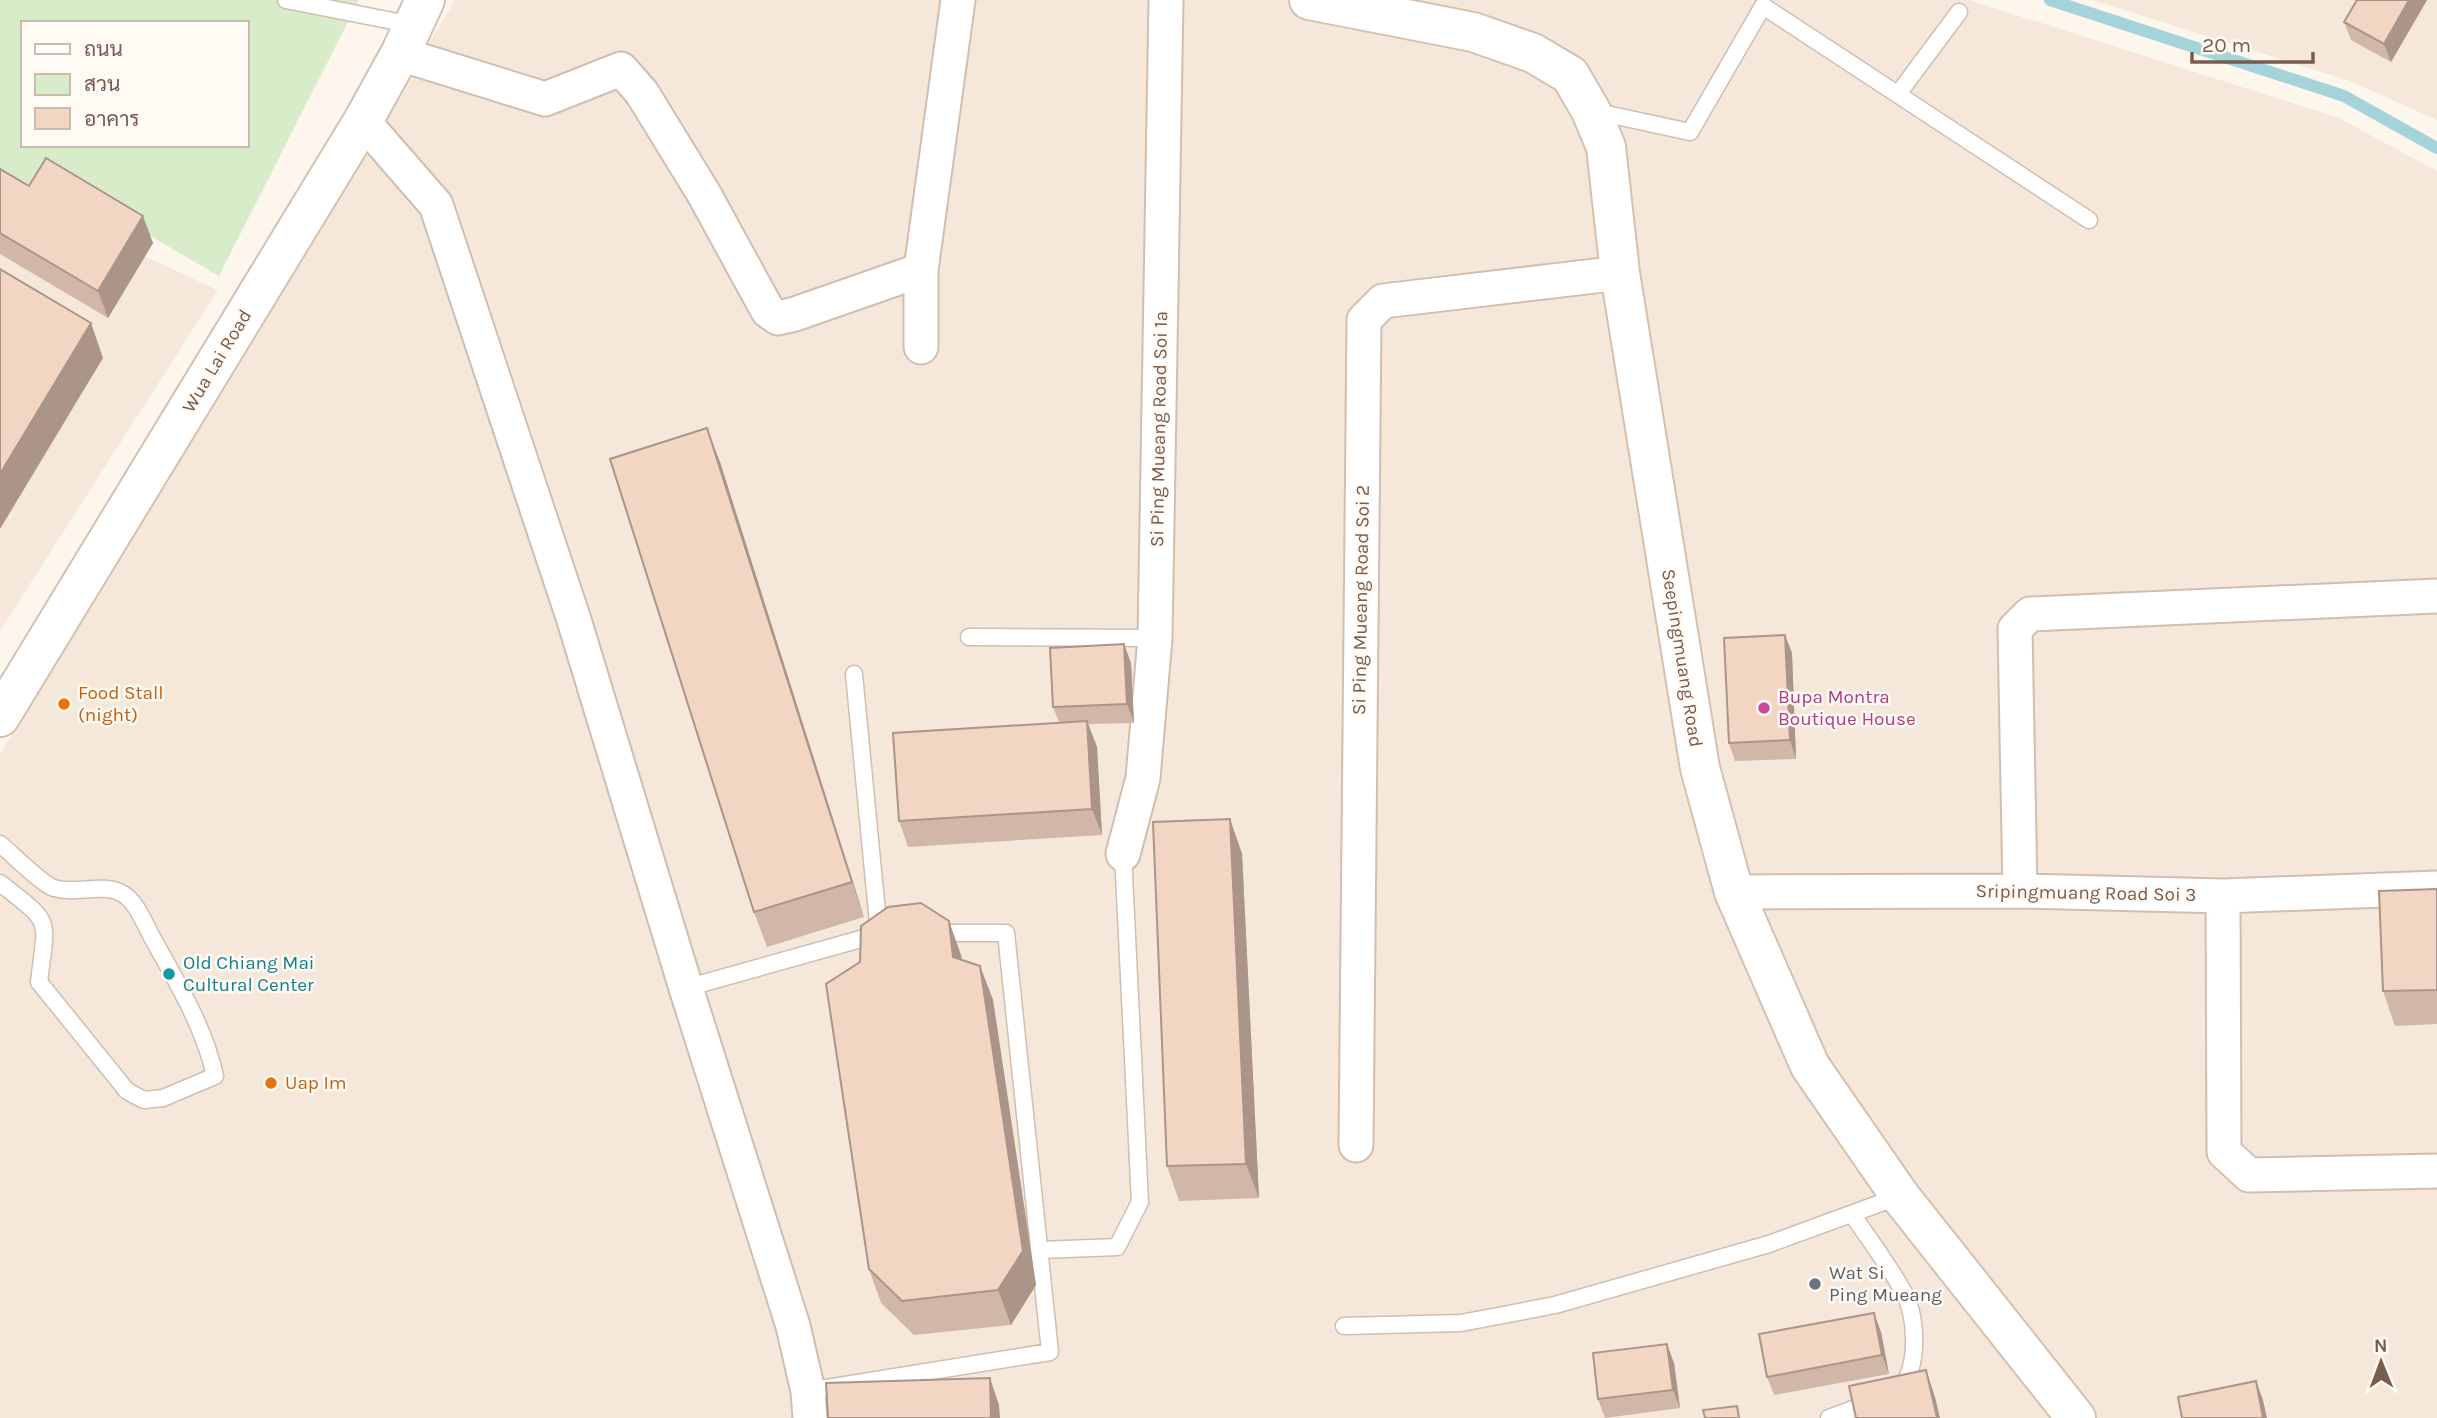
<svg xmlns="http://www.w3.org/2000/svg" width="2437" height="1418" viewBox="0 0 2437 1418" font-family="Karla,Sarabun,sans-serif">
  <rect width="100%" height="100%" fill="#fdf6ec"/>
  <path fill="#f5e8da" d="M455,0H1969L2339,118L2437,171V1418H0V754Z
    M2092,0H2437V120L2350,81Z
    M0,190L218,290L0,631Z"/>
  <path fill="#d8ecc9" fill-rule="evenodd" d="M0,0H359L219,276L54,180L42,202L0,181ZM23,23H247V145H23Z"/>
  <g fill="none" stroke-linecap="round" stroke-linejoin="round">
    <path stroke="#a5d3da" stroke-width="12" d="M2050,0L2344,96L2437,148"/>
    <defs>
      <path id="lane" d="M286,0L413,25
        M1898,94L1959,12
        M1593,111L1690,132L1763,6L2089,220
        M969,637L1155,638
        M854,674L879,933
        M0,844C11,853 43,885 54,888C76,895 103,882 123,894C137,902 145,925 153,939C177,983 204,1026 215,1076L163,1098L144,1100L127,1091L39,982C47,915 53,925 0,883
        M686,988L882,933
        M1852,1214C1869,1239 1888,1264 1903,1291C1917,1316 1920,1368 1899,1389
        M1041,1250L1117,1247L1140,1202L1123,854
        M1344,1326L1461,1323L1555,1305L1769,1244L1900,1196
        M808,1391L1050,1352L1006,933H932
        M1829,1418L1872,1402"/>
      <path id="street" d="M400,54L545,99L621,69L642,93L704,194L768,311L778,318L795,314L921,270L958,0
        M363,121L436,205L574,620L686,988L793,1326L808,1391L810,1418
        M921,347V270
        M1123,854L1143,778L1155,638L1166,0
        M2020,891L2015,629L2030,614L2437,596
        M1734,892L2020,891L2223,896L2437,888
        M2223,896L2224,1152L2249,1175L2437,1171
        M1356,1145L1364,320L1383,301L1620,273"/>
      <path id="secondary" d="M1309,0L1473,32L1533,53L1570,75L1591,111L1606,147L1620,273L1700,768L1734,892L1810,1066L1900,1196L2076,1418
        M0,717L363,121L400,54L425,0"/>
    </defs>
    <use href="#lane" stroke="#d1beb0" stroke-width="19"/>
    <use href="#street" stroke="#d1beb0" stroke-width="37"/>
    <use href="#secondary" stroke="#d6c0b0" stroke-width="42"/>
    <use href="#lane" stroke="#fff" stroke-width="16"/>
    <use href="#street" stroke="#fff" stroke-width="33"/>
    <use href="#secondary" stroke="#fff" stroke-width="38"/>
  </g>
  <path fill="#d1b7a8" d="M2357,0H2427L2391,62L2351,40L2344,22Z
    M0,169L29,186L153,243L108,318L0,254Z
    M720,462L864,917L767,947L754,912Z
    M1785,635L1792,653L1796,759L1735,761L1729,743Z
    M1131,663L1134,723L1088,724L1097,747L1102,835L908,847L899,821L1059,722L1053,707Z
    M1230,819L1242,854L1259,1198L1179,1201L1167,1166Z
    M2437,889V1024L2395,1026L2383,991Z
    M961,955L962,960L980,966L993,1000L1036,1285L1011,1325L914,1335L881,1303L869,1269L860,962Z
    M1881,1332L1889,1374L1774,1395L1767,1377Z
    M1674,1363L1680,1408L1605,1418L1598,1399Z"/>
  <path fill="#aa9588" d="M2409,0H2427L2391,62L2384,44Z
    M143,216L153,243L108,318L98,291Z
    M91,323L103,358L0,529V474Z
    M707,428L720,462L864,917L852,882Z
    M1785,635L1792,653L1796,759L1790,740Z
    M1124,644L1131,663L1134,723L1127,704Z
    M1087,721L1097,747L1102,835L1092,809Z
    M1230,819L1242,854L1259,1198L1246,1164Z
    M949,921L961,955L966,991L953,957Z
    M980,966L993,1000L1036,1285L1011,1325L998,1290Z
    M1874,1313L1881,1332L1889,1374L1882,1355Z
    M1667,1344L1674,1363L1680,1408L1673,1390Z
    M1926,1370L1935,1397L1940,1418H1937Z
    M990,1378L999,1405L1000,1418H991Z
    M2256,1381L2263,1400L2267,1418H2263Z"/>
  <path fill="#f3d5c3" stroke="#aa9588" stroke-width="2" d="M2357,0H2409L2384,44L2344,22Z
    M46,158L143,216L98,291L0,233V169L29,186Z
    M0,269L91,323L0,474Z
    M707,428L852,882L754,912L610,459Z
    M1785,635L1790,740L1729,743L1724,638Z
    M1124,644L1127,704L1053,707L1050,648Z
    M1087,721L1092,809L899,821L893,733Z
    M1230,819L1246,1164L1167,1166L1153,822Z
    M2437,889V990L2383,991L2379,891Z
    M921,903L949,921L953,957L980,966L1023,1251L998,1290L902,1301L869,1269L826,984L860,962L861,926L888,907Z
    M1874,1313L1882,1355L1767,1377L1759,1334Z
    M1667,1344L1673,1390L1598,1399L1593,1353Z
    M1926,1370L1937,1418H1856L1849,1386Z
    M990,1378L991,1418H828L826,1383Z
    M2256,1381L2263,1418H2182L2178,1397Z
    M1737,1406L1739,1418H1705L1703,1410Z"/>
  <g fill="#e8710a" stroke="#fffaf3" stroke-width="2.5">
    <circle cx="64" cy="704" r="7"/>
    <circle cx="271" cy="1083" r="7"/>
  </g>
  <circle fill="#d1479c" stroke="#fffaf3" stroke-width="2.5" cx="1764" cy="708" r="7"/>
  <circle fill="#0f9aa8" stroke="#fffaf3" stroke-width="2.5" cx="169" cy="974" r="7"/>
  <circle fill="#6b7280" stroke="#fffaf3" stroke-width="2.5" cx="1815" cy="1284" r="7"/>
  <g text-anchor="middle" dominant-baseline="central" stroke-width="5" stroke-linejoin="round" paint-order="stroke">
    <g font-size="19" fill="#7a5c4d" stroke="#fffaf3">
      <text transform="translate(217 361) rotate(-59)">Wua Lai Road</text>
      <text transform="translate(1159 429) rotate(-89)">Si Ping Mueang Road Soi 1a</text>
      <text transform="translate(1361 600) rotate(-89)">Si Ping Mueang Road Soi 2</text>
      <text transform="translate(1682 658) rotate(81)">Seepingmuang Road</text>
      <text transform="translate(2086 893) rotate(1)">Sripingmuang Road Soi 3</text>
    </g>
    <g font-size="19" fill="#c56008" stroke="#fffaf3" text-anchor="start">
      <text x="78" y="693">Food Stall<tspan x="78" dy="22">(night)</tspan></text>
      <text x="285" y="1083">Uap Im</text>
    </g>
    <g font-size="19" fill="#b23c85" stroke="#fffaf3" text-anchor="start">
      <text x="1778" y="697">Bupa Montra<tspan x="1778" dy="22">Boutique House</tspan></text>
    </g>
    <g font-size="19" fill="#0d838f" stroke="#fffaf3" text-anchor="start">
      <text x="183" y="963">Old Chiang Mai<tspan x="183" dy="22">Cultural Center</tspan></text>
    </g>
    <g font-size="19" fill="#5b616d" stroke="#fffaf3" text-anchor="start">
      <text x="1829" y="1273">Wat Si<tspan x="1829" dy="22">Ping Mueang</tspan></text>
    </g>
  </g>
  <rect x="21" y="21" width="228" height="126" fill="#fffaf3" stroke="#cabbb1" stroke-width="2"/>
  <rect x="35" y="44" width="35" height="10" fill="#ffffff" stroke="#cabbb1" stroke-width="2"/>
  <text x="84" y="56" font-size="21" fill="#7a5c4d">ถนน</text>
  <rect x="35" y="74" width="35" height="21" fill="#d8ecc9" stroke="#cabbb1" stroke-width="2"/>
  <text x="84" y="91" font-size="21" fill="#7a5c4d">สวน</text>
  <rect x="35" y="108" width="35" height="21" fill="#f3d5c3" stroke="#cabbb1" stroke-width="2"/>
  <text x="84" y="126" font-size="21" fill="#7a5c4d">อาคาร</text>
  <g transform="translate(2381 1362) rotate(359)" stroke="#fffaf3" stroke-width="5" paint-order="stroke">
  <path d="M0-5L12 26L0 18L-12 26Z" fill="#7a5c4d"/>
  <text y="-10" font-size="19" font-weight="bold" text-anchor="middle" fill="#7a5c4d">N</text>
  </g>
  <path d="M2192 52v10h121v-10" fill="none" stroke="#7a5c4d" stroke-width="3.5"/>
  <text x="2202" y="52" font-size="21" fill="#7a5c4d" stroke="#fffaf3" stroke-width="5" paint-order="stroke">20 m</text>
</svg>
